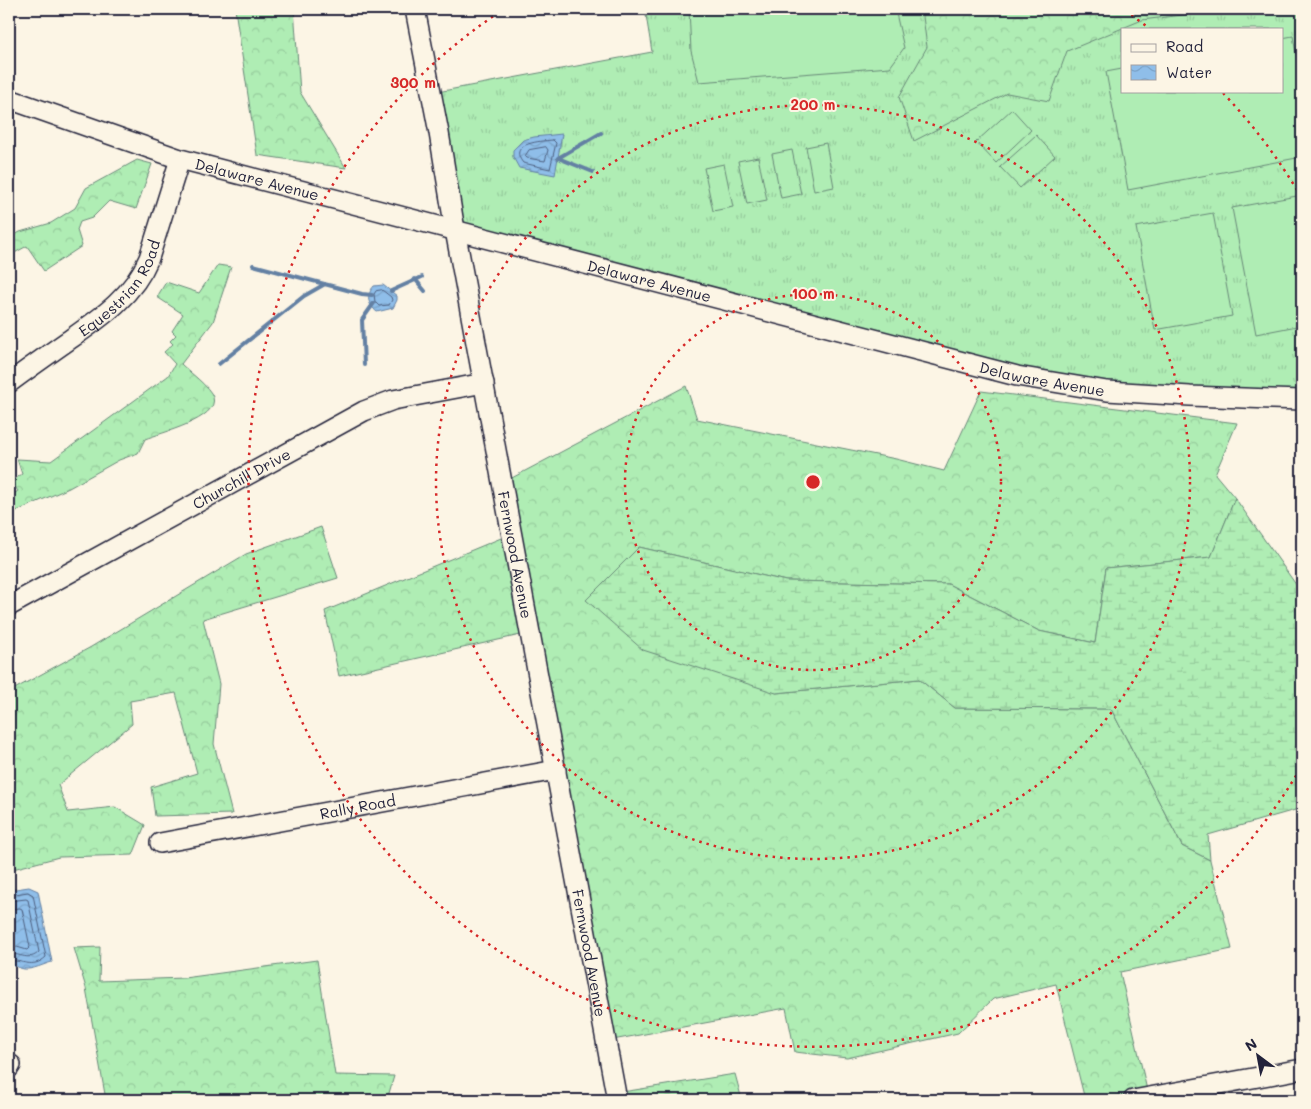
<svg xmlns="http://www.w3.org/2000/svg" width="1311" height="1109" viewBox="0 0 1311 1109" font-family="Mali,sans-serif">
  <defs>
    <pattern id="grass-tufts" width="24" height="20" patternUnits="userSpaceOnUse" patternTransform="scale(1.25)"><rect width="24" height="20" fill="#afedb4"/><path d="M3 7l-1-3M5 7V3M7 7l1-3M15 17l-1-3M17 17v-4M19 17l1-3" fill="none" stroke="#96cb9c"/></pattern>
    <pattern id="forest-crowns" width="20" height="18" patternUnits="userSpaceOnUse" patternTransform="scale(1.25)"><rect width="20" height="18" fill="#afedb4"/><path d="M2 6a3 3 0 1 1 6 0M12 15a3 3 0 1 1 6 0" fill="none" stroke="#96cb9c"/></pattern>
    <pattern id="wetland-marsh" width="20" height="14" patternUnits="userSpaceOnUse" patternTransform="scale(1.25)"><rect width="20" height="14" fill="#afedb4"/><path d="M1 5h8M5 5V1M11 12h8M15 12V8" fill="none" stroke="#96cb9c"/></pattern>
    <pattern id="water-waves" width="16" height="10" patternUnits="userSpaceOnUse" patternTransform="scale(1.25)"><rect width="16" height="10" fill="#8fbee9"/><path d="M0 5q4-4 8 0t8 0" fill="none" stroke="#7ba3c9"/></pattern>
  </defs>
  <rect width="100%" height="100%" fill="#fcf5e5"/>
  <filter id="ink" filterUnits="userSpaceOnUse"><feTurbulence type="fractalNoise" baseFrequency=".02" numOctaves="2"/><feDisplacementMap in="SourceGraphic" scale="10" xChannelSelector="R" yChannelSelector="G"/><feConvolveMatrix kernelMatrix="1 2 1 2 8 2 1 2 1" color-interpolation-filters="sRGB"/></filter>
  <g filter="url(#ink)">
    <path fill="url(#grass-tufts)" stroke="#688878" fill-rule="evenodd" d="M645,9H1302V399L1107,391L455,230L432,93L652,52ZM1122,29H1282V91H1122Z"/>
    <path fill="url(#forest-crowns)" stroke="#688878" d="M235,9H294L300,92L346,168L257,155Z
      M922,9H1231L1142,20L1067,51L1049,101L1007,93L914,141L899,97L927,47Z
      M137,160L152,164L136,209L109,201L92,218L80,222L77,230L82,246L44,271L27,246L9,256V238L20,232L51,223L75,208L86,188Z
      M218,265L231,267L213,322L181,364C189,372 210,387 213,397C220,419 160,433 145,439L138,453L119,460L69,488L17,511L9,513V497L18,491L11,482L22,474L17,459L51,461L168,376L175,364L164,352L173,344L170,341L176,335L172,331L183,314L157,297L166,282L199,293Z
      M686,386L697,419L896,459L944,471L981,391L1237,423L1215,474L1235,498L1211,557L1106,568L1095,643L1039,631L948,584L786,581L639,547L776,693L919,679L955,708L1111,709L1182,846L1210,860L1232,949L1120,972L1149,1099L1085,1100L1056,984L993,999L958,1033L847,1058L795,1052L786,1008L607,1041L538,631L339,676L325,611L518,531L508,480Z
      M321,527L338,578L203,619L219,684L214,744L232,814L155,816L151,787L197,773L176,693L130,701L132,724L58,785L68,812L115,807L145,825L133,855L59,857L9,870V692L91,647L246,554Z
      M100,947L99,981L184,978L317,960L335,1075L394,1076L387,1100H106L86,988L74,948Z
      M735,1074L742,1100H617L616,1093Z"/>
    <path fill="url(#wetland-marsh)" stroke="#688878" d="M1235,498L1297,586L1302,584V808L1208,835L1210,860L1182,846L1111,709L955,708L919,679L776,693L643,650L586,600L639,547L786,581L948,584L1039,631L1095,643L1106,568L1211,557Z"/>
    <path fill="#afedb4" stroke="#688878" d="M689,9H895L904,48L890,67L699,82L691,51Z
      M1293,36L1302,87V157L1128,190L1106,72L1122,69V91H1282V38Z
      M1012,109L1031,130L996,163L976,142Z
      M1036,135L1055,156L1020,188L1000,167Z
      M826,143L834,187L814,191L806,147Z
      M792,150L801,194L781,198L772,154Z
      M758,157L767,200L747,204L738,161Z
      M724,164L733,207L713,211L704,168Z
      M1302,195V325L1256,334L1232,208Z
      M1213,213L1232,316L1155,330L1136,227Z"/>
    <path fill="url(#water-waves)" stroke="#6380a3" d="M562,134L555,175L519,168L513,157V150L523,140L534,137Z
      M383,285L397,296V300L393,308L377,312C367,304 366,295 374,286Z
      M29,887L38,891L52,962C44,964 33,970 24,969C18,968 15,965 9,966V890Z"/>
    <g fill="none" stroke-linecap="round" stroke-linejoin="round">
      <path stroke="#4e6081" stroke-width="1" d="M553,140L556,143L550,169L523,163C507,143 540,141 553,140Z
        M546,147L548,150L545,161L527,158L525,156L529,150Z
        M382,290L391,297L392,300L389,305L379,306L375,302L374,294L376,291Z
        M9,895L28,892L33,895L46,957C32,970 22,959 9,961
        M9,901L26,899L28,900L39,952C29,962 20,953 9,954
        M9,909L20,908L22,909L30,947L27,950L17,947H9"/>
      <path stroke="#6380a3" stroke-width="4" d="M558,158L601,133
        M558,158L593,172
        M253,265L362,294L372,295
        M415,279L425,291
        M391,291L422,277
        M219,364L304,296L325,284
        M364,365L362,320L374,303"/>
      <defs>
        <g id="minor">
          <path id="s1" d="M415,9L439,133L455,230L617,1100"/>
          <path id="s2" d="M9,99L180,159L1017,376L1107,391L1190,396L1302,400"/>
          <path id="s3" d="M9,383C29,368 49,354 69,340C102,317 133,296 149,258L180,159"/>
          <path id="s4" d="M9,606L364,411L393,400L484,383"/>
          <path id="s5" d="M160,843L556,770"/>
          <path d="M9,1068L11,1065"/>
          <path d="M1133,1100L1302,1069"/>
        </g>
      </defs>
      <use href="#minor" stroke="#22223b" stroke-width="22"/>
      <use href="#minor" stroke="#fcf5e5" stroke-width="19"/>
    </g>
  </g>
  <g fill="none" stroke="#d62828" stroke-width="2.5" stroke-dasharray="2.5 5">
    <circle cx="813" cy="482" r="188"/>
    <circle cx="813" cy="482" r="377"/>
    <path d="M1300 769A565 565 0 1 1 501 11M1125 11A565 565 0 0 1 1149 28M1223 93A565 565 0 0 1 1300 195"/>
  </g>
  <g text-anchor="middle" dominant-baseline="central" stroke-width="4" stroke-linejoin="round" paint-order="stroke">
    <g font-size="15" fill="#22223b" stroke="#fcf5e5">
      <text stroke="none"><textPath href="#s2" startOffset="261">Delaware Avenue</textPath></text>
      <text stroke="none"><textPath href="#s2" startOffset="666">Delaware Avenue</textPath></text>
      <text stroke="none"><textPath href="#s3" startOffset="148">Equestrian Road</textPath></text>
      <text stroke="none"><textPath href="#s2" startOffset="1071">Delaware Avenue</textPath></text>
      <text stroke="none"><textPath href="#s4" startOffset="265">Churchill Drive</textPath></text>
      <text stroke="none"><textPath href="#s1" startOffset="555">Fernwood Avenue</textPath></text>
      <text stroke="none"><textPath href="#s5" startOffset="201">Rally Road</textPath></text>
      <text stroke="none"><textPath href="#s1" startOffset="960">Fernwood Avenue</textPath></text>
    </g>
  </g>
  <circle cx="813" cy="482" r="8" fill="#d62828" stroke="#fcf5e5" stroke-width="2.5"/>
  <g font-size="15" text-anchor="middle" font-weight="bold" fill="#d62828" stroke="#fcf5e5" stroke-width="4" stroke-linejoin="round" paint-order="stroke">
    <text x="413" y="88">300 m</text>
    <text x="813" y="110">200 m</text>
    <text x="813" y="299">100 m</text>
  </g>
  <rect width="1311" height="1109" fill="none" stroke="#fcf5e5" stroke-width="30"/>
  <rect x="15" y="15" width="1281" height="1079" fill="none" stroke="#22223b" stroke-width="2" filter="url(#ink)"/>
  <rect x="1121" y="28" width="162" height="65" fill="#fcf5e5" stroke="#a5a1a1"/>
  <rect x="1131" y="44" width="25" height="8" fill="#fcf5e5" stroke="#a5a1a1"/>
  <text x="1166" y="52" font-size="15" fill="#22223b">Road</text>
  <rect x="1131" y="65" width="25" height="15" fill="url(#water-waves)" stroke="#a5a1a1"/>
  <text x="1166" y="78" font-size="15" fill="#22223b">Water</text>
  <g transform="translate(1258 1056) rotate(328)" stroke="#fcf5e5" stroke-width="4" paint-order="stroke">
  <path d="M0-4L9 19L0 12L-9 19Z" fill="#22223b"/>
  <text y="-8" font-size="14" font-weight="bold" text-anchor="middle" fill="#22223b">N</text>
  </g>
</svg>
